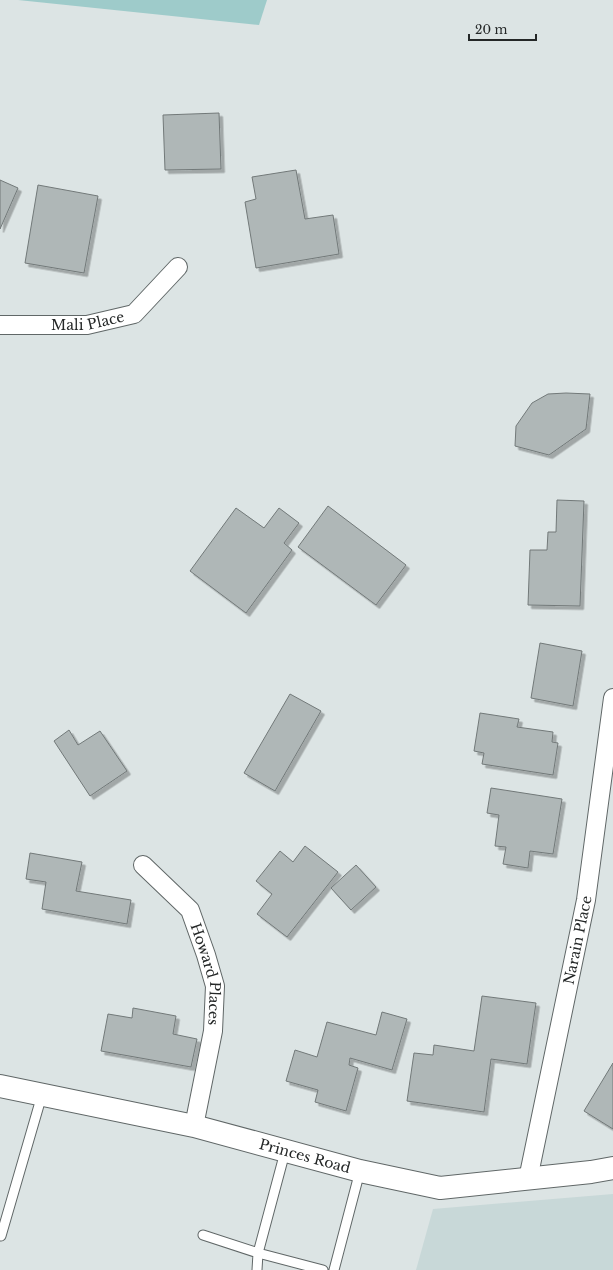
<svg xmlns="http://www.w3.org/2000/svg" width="613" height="1270" viewBox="0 0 613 1270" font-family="'Libre Baskerville',serif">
  <defs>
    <filter id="shadow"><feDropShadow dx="3.5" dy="3.5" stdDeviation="0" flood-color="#0004"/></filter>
  </defs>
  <rect width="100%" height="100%" fill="#dce4e4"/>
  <path fill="#c8d8d8" d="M613,1194V1270H416L433,1209Z"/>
  <path fill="#9ecbca" d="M18,0H267L259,25Z"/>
  <path fill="#afb7b7" stroke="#727979" filter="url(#shadow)" d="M219,113L221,169L165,170L163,115Z
    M296,170L305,219L333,215L339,254L256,268L245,202L256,199L252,177Z
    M0,180L18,188L0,229Z
    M38,185L98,196L84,273L25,263Z
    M566,393L590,394L586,429L549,455L515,446L516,426L532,403L548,394Z
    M557,500L584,501L580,606L528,605L530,550H547L548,532H556Z
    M328,506L406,565L376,605L298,547Z
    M236,508L264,528L279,508L299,523L284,543L292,550L246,613L190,571Z
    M540,643L582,651L573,706L531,698Z
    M290,694L321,711L275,791L244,773Z
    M480,713L519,719L517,727L553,732L552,742L558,743L553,775L482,764L484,753L474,751Z
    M69,730L78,745L100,731L127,771L90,796L54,741Z
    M491,788L562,799L553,854L530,851L528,868L503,864L506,847L495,846L499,815L487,813Z
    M305,846L338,872L287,937L257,914L272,894L256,881L280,851L293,862Z
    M30,853L82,862L76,891L131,900L127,924L42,909L46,882L26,879Z
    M356,865L376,887L351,910L331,888Z
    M482,996L536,1003L527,1064L491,1059L484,1112L407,1101L414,1053L433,1055L434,1045L474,1051Z
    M133,1008L176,1016L173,1034L197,1039L191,1067L101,1051L108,1014L132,1018Z
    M382,1012L407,1019L392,1070L350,1058L349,1065L358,1068L346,1111L315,1102L318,1090L286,1081L295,1050L317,1057L327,1022L376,1035Z
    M613,1063V1129L584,1111Z"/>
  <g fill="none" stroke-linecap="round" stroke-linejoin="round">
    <defs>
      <path id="lane" d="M203,1235L258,1253L323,1270
        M1,1236L42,1095
        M257,1270L258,1253L285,1152
        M334,1270L360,1171"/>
      <g id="street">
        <path id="s1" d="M0,325H87L134,314L178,267"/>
        <path id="s2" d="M143,865L190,910L206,955L215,986L213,1031L194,1126"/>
        <path id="s3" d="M528,1179L586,900L613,698"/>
      </g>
      <g id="primary">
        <path id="s4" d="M0,1086L194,1126L360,1171L440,1188L591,1172L613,1168"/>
      </g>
    </defs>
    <use href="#lane" stroke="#606767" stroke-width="11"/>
    <use href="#street" stroke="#606767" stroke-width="20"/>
    <use href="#primary" stroke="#606767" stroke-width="24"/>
    <use href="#lane" stroke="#fff" stroke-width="9"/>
    <use href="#street" stroke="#fff" stroke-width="18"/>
    <use href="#primary" stroke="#fff" stroke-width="22"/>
  </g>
  <g text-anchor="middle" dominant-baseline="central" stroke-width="3" stroke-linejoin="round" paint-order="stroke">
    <g font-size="14" fill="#242727" stroke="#dce4e4">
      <text stroke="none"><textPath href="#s1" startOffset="88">Mali Place</textPath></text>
      <text stroke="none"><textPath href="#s3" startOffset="244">Narain Place</textPath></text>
      <text stroke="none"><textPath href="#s2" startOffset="132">Howard Places</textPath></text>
      <text stroke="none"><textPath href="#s4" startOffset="313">Princes Road</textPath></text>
    </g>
  </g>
  <path d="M469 34v6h67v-6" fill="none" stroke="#242727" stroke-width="2"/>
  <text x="475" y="34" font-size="12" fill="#242727" stroke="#dce4e4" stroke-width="3" paint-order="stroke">20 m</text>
</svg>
